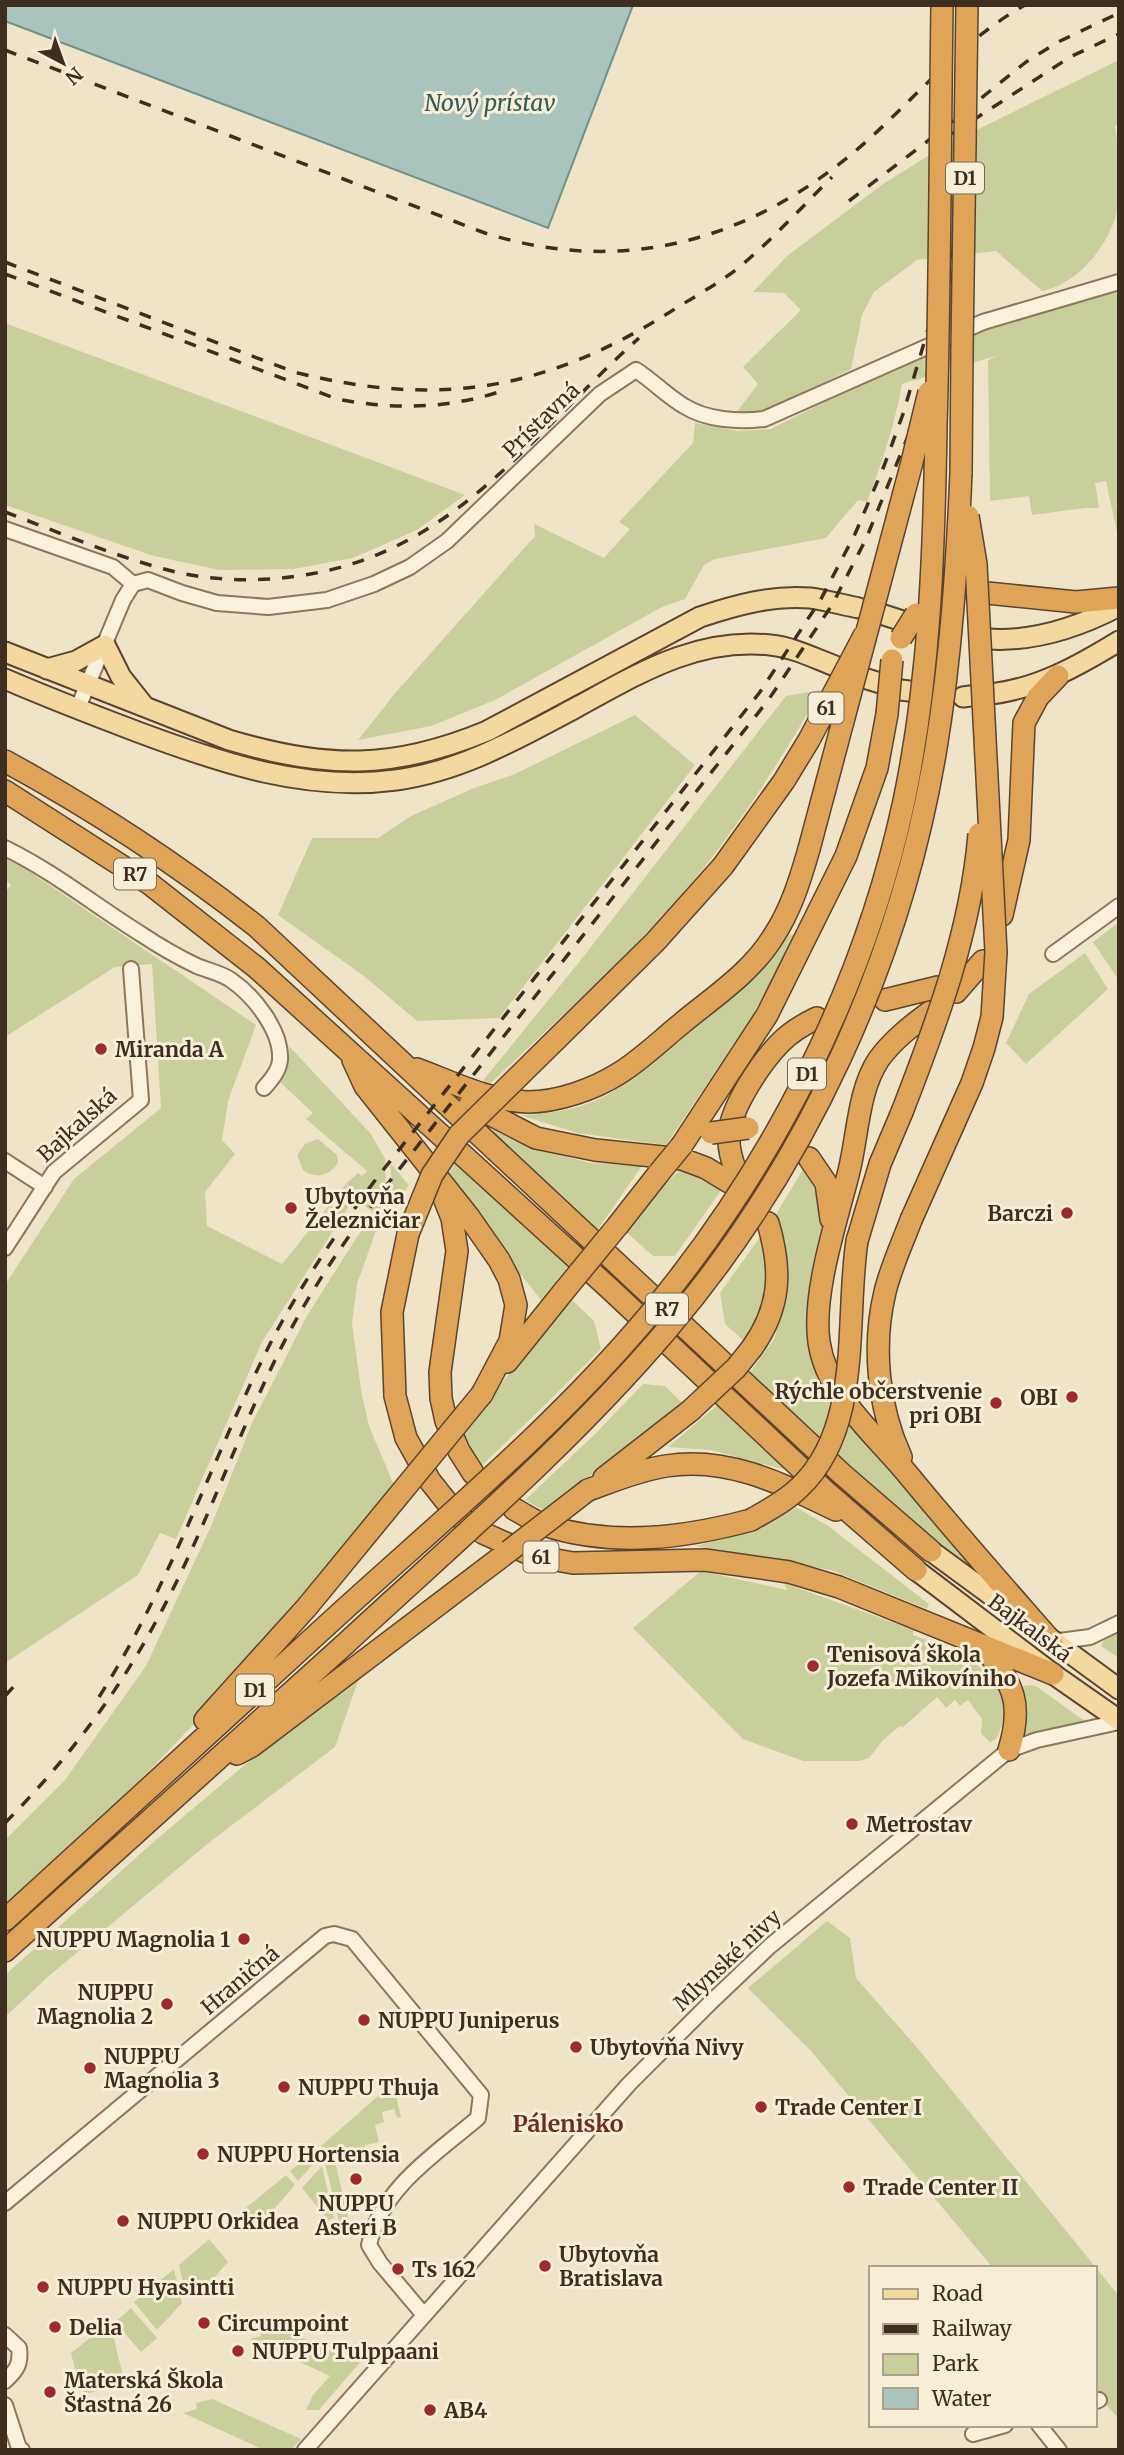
<svg xmlns="http://www.w3.org/2000/svg" width="1124" height="2455" viewBox="0 0 1124 2455" font-family="Merriweather,serif">
  <rect width="100%" height="100%" fill="#f0e4c8"/>
  <path fill="#c9cf9b" d="M1119,60V124L1115,126C1119,149 1123,184 1118,207C1111,243 1079,284 1042,291L996,251L917,260L874,292L862,315L851,369L765,411L736,413L758,384L743,367L801,310L784,293L753,292L787,256L883,184L944,146Z
    M1119,292V541L1106,481L1095,483L1099,508H1085L1032,515L1029,496L990,501L988,360L999,355L902,384C895,425 882,462 867,502L858,500L826,538L715,559L704,565L685,599L662,607L495,700L431,726L358,740L397,691L535,536L534,524L604,558L630,529L619,522L693,443L695,423L738,431L771,429L897,365L990,328L1088,299Z
    M5,323L465,495L417,530L353,558L294,569L219,570L154,556L5,505Z
    M821,690C780,762 735,833 680,896C623,962 554,1022 491,1083H481L580,961L786,696Z
    M635,715L695,765L499,1018L417,1021L364,976L278,915L312,838H378L411,816L474,788L515,774Z
    M5,855L256,1025L228,1101L222,1140L235,1154L205,1192L207,1226L282,1264L348,1182L358,1173L362,1176L367,1171L306,1119L313,1113L280,1082L290,1047L371,1134L385,1159L387,1216L376,1231L357,1284L352,1323L361,1390L369,1426L394,1485L250,1666L143,1777L5,1904V1840L65,1780L146,1666L212,1524L252,1423L308,1314L373,1212L354,1198L262,1342L176,1539L160,1533L138,1575L5,1663V1285L74,1179L161,1108L152,964L115,967L5,1037V892L11,885L5,879Z
    M1119,922V979H1118L1093,942Z
    M790,934L796,937L753,1015L666,1145L577,1133L520,1115C549,1114 577,1110 603,1097C630,1083 653,1061 676,1041C717,1008 758,976 790,934Z
    M1085,953L1108,989L1026,1064L1006,1043L1029,994Z
    M495,1128L542,1150L590,1163L642,1166L596,1232L489,1136Z
    M318,1139L337,1155L338,1163C328,1177 316,1179 303,1170L297,1155L305,1144Z
    M390,1163L409,1185L395,1206L394,1205Z
    M455,1164L570,1264L541,1300L447,1181L450,1171Z
    M805,1166L818,1185L823,1216L821,1246L807,1316L809,1348L823,1387L878,1455L1001,1594L923,1534L749,1374L774,1339L785,1298L788,1266L785,1240L775,1216Z
    M683,1167L724,1186L675,1256H653L625,1231L663,1186Z
    M763,1233L769,1251L765,1304L745,1342L725,1324L720,1293Z
    M571,1299L594,1321L601,1349L544,1406L480,1467L460,1433Z
    M643,1384L665,1386L683,1404L545,1511L525,1500L594,1435Z
    M719,1404L786,1470L711,1450L668,1447Z
    M796,1507L828,1526L929,1604L927,1609L831,1570L695,1546C734,1537 763,1529 796,1507Z
    M701,1571L787,1590L784,1583L914,1630L913,1635C958,1652 1029,1677 996,1739L990,1742L981,1733L982,1719L968,1700L960,1706L955,1700L946,1708L937,1697L902,1728L900,1726L883,1740L869,1758L859,1761H803L743,1739L633,1628Z
    M1119,1629V1658L1101,1646L1104,1640Z
    M359,1678L335,1747L211,1841L50,1975L5,2017V1975L158,1838L246,1764Z
    M1029,1685L1036,1686L1086,1722L1032,1736H1021L1018,1687Z
    M827,1921L850,1938L856,1978L920,2051L1119,2296V2419L1094,2391V2268H993L811,2051L748,1988Z
    M386,2089L390,2093L395,2092L401,2117L397,2118L394,2109L382,2112L384,2122L375,2125L379,2142L365,2145L366,2153L335,2161L349,2221L341,2230L321,2146Z
    M314,2151L316,2161L298,2181L290,2171Z
    M322,2166L334,2218L328,2220L302,2188Z
    M286,2175L295,2185L253,2233L246,2208Z
    M209,2239L228,2262L212,2280L199,2283L186,2296L179,2265Z
    M174,2269L182,2303L157,2330L134,2302Z
    M131,2308L157,2338L141,2352L115,2322Z
    M110,2322L124,2380L117,2386L85,2394L79,2386L71,2353Z
    M276,2326L344,2357L355,2343L367,2354L319,2410H306L313,2395L330,2376L250,2339L261,2336L260,2330Z
    M212,2399L301,2439L291,2450H264L183,2413L197,2409L196,2403Z"/>
  <path fill="#a9c4bc" stroke="#6f938a" stroke-width="2" d="M5,5H633L548,228L5,21Z"/>
  <g fill="none" stroke-linecap="round" stroke-linejoin="round">
    <path stroke="#ccc0a6" stroke-width="19" stroke-dasharray="19 10" stroke-linecap="butt" d="M915,625L968,638L988,639"/>
    <defs>
      <path id="minor" d="M5,529L113,567L133,584
        M77,710L123,600L133,584L148,580L182,593L217,603L268,607L327,600L374,584L410,567L447,541L600,394L636,370C653,381 667,396 684,406C706,420 738,422 764,419L983,322L1119,282
        M5,848C54,872 96,906 141,934C159,946 178,957 197,966C209,971 221,973 231,980C254,996 282,1031 280,1060C279,1071 271,1080 264,1088
        M1053,954L1119,906
        M5,1161L45,1187
        M5,1248L54,1172L141,1100L131,969
        M1052,1642L1090,1637L1119,1623
        M5,2203L325,1936L334,1934L352,1939L481,2095L478,2118C437,2153 381,2188 369,2245L380,2263L424,2315
        M5,2335L19,2348C21,2364 17,2370 5,2381
        M1094,2402L1099,2400
        M5,2405L19,2448L22,2450
        M1039,2425L1059,2450
        M973,2434L1005,2425
        M305,2450L629,2084L710,2003L770,1946L1009,1750L1037,1740L1119,1722"/>
      <path id="major" d="M884,615L915,625
        M988,639C1033,642 1079,627 1119,606
        M5,652L229,740C326,769 393,770 487,731L700,617C736,605 772,595 810,598C826,600 843,605 859,608
        M47,669L76,661L105,645L121,677L144,706
        M5,679C49,698 93,715 138,732C221,763 306,792 396,780C462,771 519,738 577,707C638,674 697,637 770,645C792,647 814,658 835,666
        M867,679L880,683
        M901,690L909,691
        M991,694C1039,688 1078,666 1119,641
        M963,697L970,696
        M931,1551L1119,1689
        M916,1570L1053,1674L1119,1720"/>
      <path id="highway" d="M961,473L962,350
        M987,593L1076,602L1119,598
        M5,761C93,809 177,864 256,926L842,1474L931,1551
        M5,791L150,884L257,968L610,1289L824,1490L916,1570
        M1002,915L1019,840L1024,723L1038,697L1058,676
        M956,992L983,961
        M885,1000L938,987
        M930,1012C911,1026 893,1040 879,1059C858,1090 858,1135 849,1171C837,1220 812,1293 819,1342C827,1397 877,1436 910,1477C956,1533 1004,1587 1052,1642
        M353,1060L365,1086L469,1217L499,1260L509,1279L516,1305L510,1341L482,1394
        M417,1069C452,1082 489,1101 528,1102C558,1102 594,1089 618,1074C641,1060 660,1041 681,1024C712,998 751,973 773,937C791,910 800,880 809,849
        M470,1104L536,1138L595,1150L682,1159L706,1168L729,1182
        M682,1145L767,1015L846,856L877,768L887,714
        M809,1158L826,1183L831,1219
        M736,1172C732,1160 728,1148 729,1135C730,1108 762,1061 781,1042C792,1031 804,1024 817,1018
        M442,1193L452,1218L457,1251L440,1372L441,1398L446,1421L459,1451L473,1473
        M619,1224L659,1173
        M408,1234L392,1312L395,1396L406,1438L430,1481L457,1515L483,1533L534,1556L573,1563L705,1560L789,1572L839,1587L1053,1674
        M857,1241L880,1164L902,1112
        M752,1348C781,1307 782,1270 768,1223
        M507,1362L564,1291
        M901,1457C878,1407 872,1346 885,1292C891,1267 902,1244 911,1220
        M604,1478L690,1411
        M588,1490C614,1481 639,1470 666,1466C728,1456 782,1484 836,1510
        M514,1509C524,1514 536,1523 547,1526C614,1547 685,1538 751,1520
        M985,1649C1014,1685 1023,1704 1009,1750
        M205,1720L307,1607
        M237,1754L252,1746L509,1551
        M5,1920L326,1626
        M5,1951L344,1645"/>
    </defs>
    <use href="#minor" stroke="#8d765c" stroke-width="18"/>
    <use href="#major" stroke="#5b4430" stroke-width="23"/>
    <use href="#highway" stroke="#5b4430" stroke-width="24"/>
    <use href="#minor" stroke="#faf1dc" stroke-width="14"/>
    <use href="#major" stroke="#f3d9a0" stroke-width="19"/>
    <use href="#highway" stroke="#e0a458" stroke-width="21"/>
    <path stroke="#3d2e20" stroke-width="3.5" stroke-dasharray="12 12" stroke-linecap="butt" d="M5,50L485,233C628,278 758,238 868,140C919,94 964,39 1025,5
      M952,134L1070,57L1119,34
      M849,201L929,140L1026,62L1058,42L1119,13
      M5,262L294,372C438,408 544,391 670,312C692,298 716,285 737,269C771,241 801,208 832,177
      M5,274L337,399C394,410 447,409 502,391
      M5,512C61,533 118,558 176,572C216,581 257,582 298,576C455,554 530,435 639,338
      M5,1696L16,1684
      M99,1697C170,1586 211,1461 270,1344C300,1286 337,1232 376,1179L760,692L821,599L855,534L884,466L903,414L929,326L939,284L945,220L948,5
      M5,1823C64,1763 114,1699 154,1625C203,1537 235,1440 280,1350C309,1292 346,1238 386,1186L769,699L832,605L866,539L915,419L940,329L950,284L956,219L959,5"/>
    <defs>
      <path id="highway-bridge" d="M962,350L967,5
        M901,638L916,614
        M887,714L892,660
        M809,849L911,466L929,392
        M902,1112C937,1022 971,931 979,834
        M711,1133L748,1128
        M659,1173L682,1145
        M911,1220L972,1083L984,1048L992,1017L996,952L976,564L968,516
        M408,1234L432,1175L459,1135L655,942L723,866L784,781L809,740L865,634
        M564,1291L619,1224
        M690,1411L736,1368L752,1348
        M751,1520C768,1510 786,1501 800,1487C863,1427 845,1319 857,1241
        M509,1551L588,1490
        M307,1607L482,1394
        M326,1626C436,1525 554,1429 650,1314C772,1168 864,988 904,801C930,677 934,553 936,427C940,287 940,146 942,5
        M344,1645C454,1543 569,1445 666,1331C806,1167 901,961 936,748C951,657 957,565 961,473"/>
    </defs>
    <use href="#highway-bridge" stroke="#5b4430" stroke-width="24" stroke-linecap="butt"/>
    <use href="#highway-bridge" stroke="#e0a458" stroke-width="21"/>
  </g>
  <g fill="#9e2a2b" stroke="#f7eed8" stroke-width="2.5">
    <circle cx="101" cy="1049" r="7"/>
    <circle cx="291" cy="1208" r="7"/>
    <circle cx="1067" cy="1213" r="7"/>
    <circle cx="1072" cy="1397" r="7"/>
    <circle cx="996" cy="1403" r="7"/>
    <circle cx="813" cy="1666" r="7"/>
    <circle cx="852" cy="1824" r="7"/>
    <circle cx="244" cy="1939" r="7"/>
    <circle cx="167" cy="2004" r="7"/>
    <circle cx="364" cy="2020" r="7"/>
    <circle cx="576" cy="2047" r="7"/>
    <circle cx="90" cy="2068" r="7"/>
    <circle cx="284" cy="2087" r="7"/>
    <circle cx="761" cy="2107" r="7"/>
    <circle cx="203" cy="2154" r="7"/>
    <circle cx="356" cy="2179" r="7"/>
    <circle cx="849" cy="2187" r="7"/>
    <circle cx="123" cy="2221" r="7"/>
    <circle cx="545" cy="2266" r="7"/>
    <circle cx="398" cy="2269" r="7"/>
    <circle cx="43" cy="2287" r="7"/>
    <circle cx="204" cy="2323" r="7"/>
    <circle cx="55" cy="2327" r="7"/>
    <circle cx="238" cy="2351" r="7"/>
    <circle cx="50" cy="2392" r="7"/>
    <circle cx="430" cy="2410" r="7"/>
  </g>
  <g text-anchor="middle" dominant-baseline="central" stroke-width="6" stroke-linejoin="round" paint-order="stroke">
    <g fill="#f7eed8" stroke="#756857" stroke-width="2">
      <rect x="946" y="162.5" width="38" height="31" rx="5"/>
      <rect x="808.5" y="692.5" width="35" height="31" rx="5"/>
      <rect x="114" y="858.5" width="42" height="31" rx="5"/>
      <rect x="788" y="1058.5" width="38" height="31" rx="5"/>
      <rect x="646" y="1293.5" width="42" height="31" rx="5"/>
      <rect x="523.5" y="1541.5" width="35" height="31" rx="5"/>
      <rect x="236" y="1674.5" width="38" height="31" rx="5"/>
    </g>
    <g font-size="19" font-weight="bold" fill="#3d2e20">
      <text x="965" y="178">D1</text>
      <text x="826" y="708">61</text>
      <text x="135" y="874">R7</text>
      <text x="807" y="1074">D1</text>
      <text x="667" y="1309">R7</text>
      <text x="541" y="1557">61</text>
      <text x="255" y="1690">D1</text>
    </g>
    <g font-size="21" fill="#3d2e20" stroke="#f7eed8">
      <text transform="translate(541 420) rotate(-44)">Prístavná</text>
      <text transform="translate(77 1125) rotate(-42)">Bajkalská</text>
      <text transform="translate(1030 1628) rotate(37)">Bajkalská</text>
      <text transform="translate(727 1960) rotate(-43)">Mlynské nivy</text>
      <text transform="translate(240 1980) rotate(-40)">Hraničná</text>
    </g>
    <g font-size="21" font-weight="bold" fill="#3d2e20" stroke="#f7eed8" text-anchor="start">
      <text x="115" y="1049">Miranda A</text>
      <text x="305" y="1196">Ubytovňa<tspan x="305" dy="24">Železničiar</tspan></text>
      <text x="1053" y="1213" text-anchor="end">Barczi</text>
      <text x="982" y="1391" text-anchor="end">Rýchle občerstvenie<tspan x="982" dy="24">pri OBI</tspan></text>
      <text x="1058" y="1397" text-anchor="end">OBI</text>
      <text x="827" y="1654">Tenisová škola<tspan x="827" dy="24">Jozefa Mikovíniho</tspan></text>
      <text x="866" y="1824">Metrostav</text>
      <text x="230" y="1939" text-anchor="end">NUPPU Magnolia 1</text>
      <text x="153" y="1992" text-anchor="end">NUPPU<tspan x="153" dy="24">Magnolia 2</tspan></text>
      <text x="378" y="2020">NUPPU Juniperus</text>
      <text x="590" y="2047">Ubytovňa Nivy</text>
      <text x="104" y="2056">NUPPU<tspan x="104" dy="24">Magnolia 3</tspan></text>
      <text x="298" y="2087">NUPPU Thuja</text>
      <text x="775" y="2107">Trade Center I</text>
      <text x="217" y="2154">NUPPU Hortensia</text>
      <text x="863" y="2187">Trade Center II</text>
      <text x="356" y="2203" text-anchor="middle">NUPPU<tspan x="356" dy="24">Asteri B</tspan></text>
      <text x="137" y="2221">NUPPU Orkidea</text>
      <text x="559" y="2254">Ubytovňa<tspan x="559" dy="24">Bratislava</tspan></text>
      <text x="412" y="2269">Ts 162</text>
      <text x="57" y="2287">NUPPU Hyasintti</text>
      <text x="218" y="2323">Circumpoint</text>
      <text x="69" y="2327">Delia</text>
      <text x="252" y="2351">NUPPU Tulppaani</text>
      <text x="64" y="2380">Materská Škola<tspan x="64" dy="24">Šťastná 26</tspan></text>
      <text x="444" y="2410">AB4</text>
    </g>
    <g font-size="23" font-style="italic" fill="#2f5d5a" stroke="#f7eed8">
      <text x="490" y="102">Nový prístav</text>
    </g>
    <g font-size="23" font-weight="bold" fill="#6b2e1e" stroke="#f7eed8">
      <text x="568" y="2123">Pálenisko</text>
    </g>
  </g>
  <rect width="1124" height="2455" fill="none" stroke="#3d2e20" stroke-width="14"/>
  <rect x="869" y="2266" width="228" height="161" fill="#f7eed8" stroke="#ada18e" stroke-width="2"/>
  <rect x="883" y="2289" width="35" height="10" fill="#f3d9a0" stroke="#ada18e" stroke-width="2"/>
  <text x="932" y="2301" font-size="21" fill="#3d2e20">Road</text>
  <rect x="883" y="2324" width="35" height="10" fill="#3d2e20" stroke="#ada18e" stroke-width="2"/>
  <text x="932" y="2336" font-size="21" fill="#3d2e20">Railway</text>
  <rect x="883" y="2354" width="35" height="21" fill="#c9cf9b" stroke="#ada18e" stroke-width="2"/>
  <text x="932" y="2371" font-size="21" fill="#3d2e20">Park</text>
  <rect x="883" y="2388" width="35" height="21" fill="#a9c4bc" stroke="#ada18e" stroke-width="2"/>
  <text x="932" y="2406" font-size="21" fill="#3d2e20">Water</text>
  <g transform="translate(63 63) rotate(139)" stroke="#f7eed8" stroke-width="5" paint-order="stroke">
  <path d="M0-5L12 26L0 18L-12 26Z" fill="#3d2e20"/>
  <text y="-10" font-size="19" font-weight="bold" text-anchor="middle" fill="#3d2e20">N</text>
  </g>
</svg>
